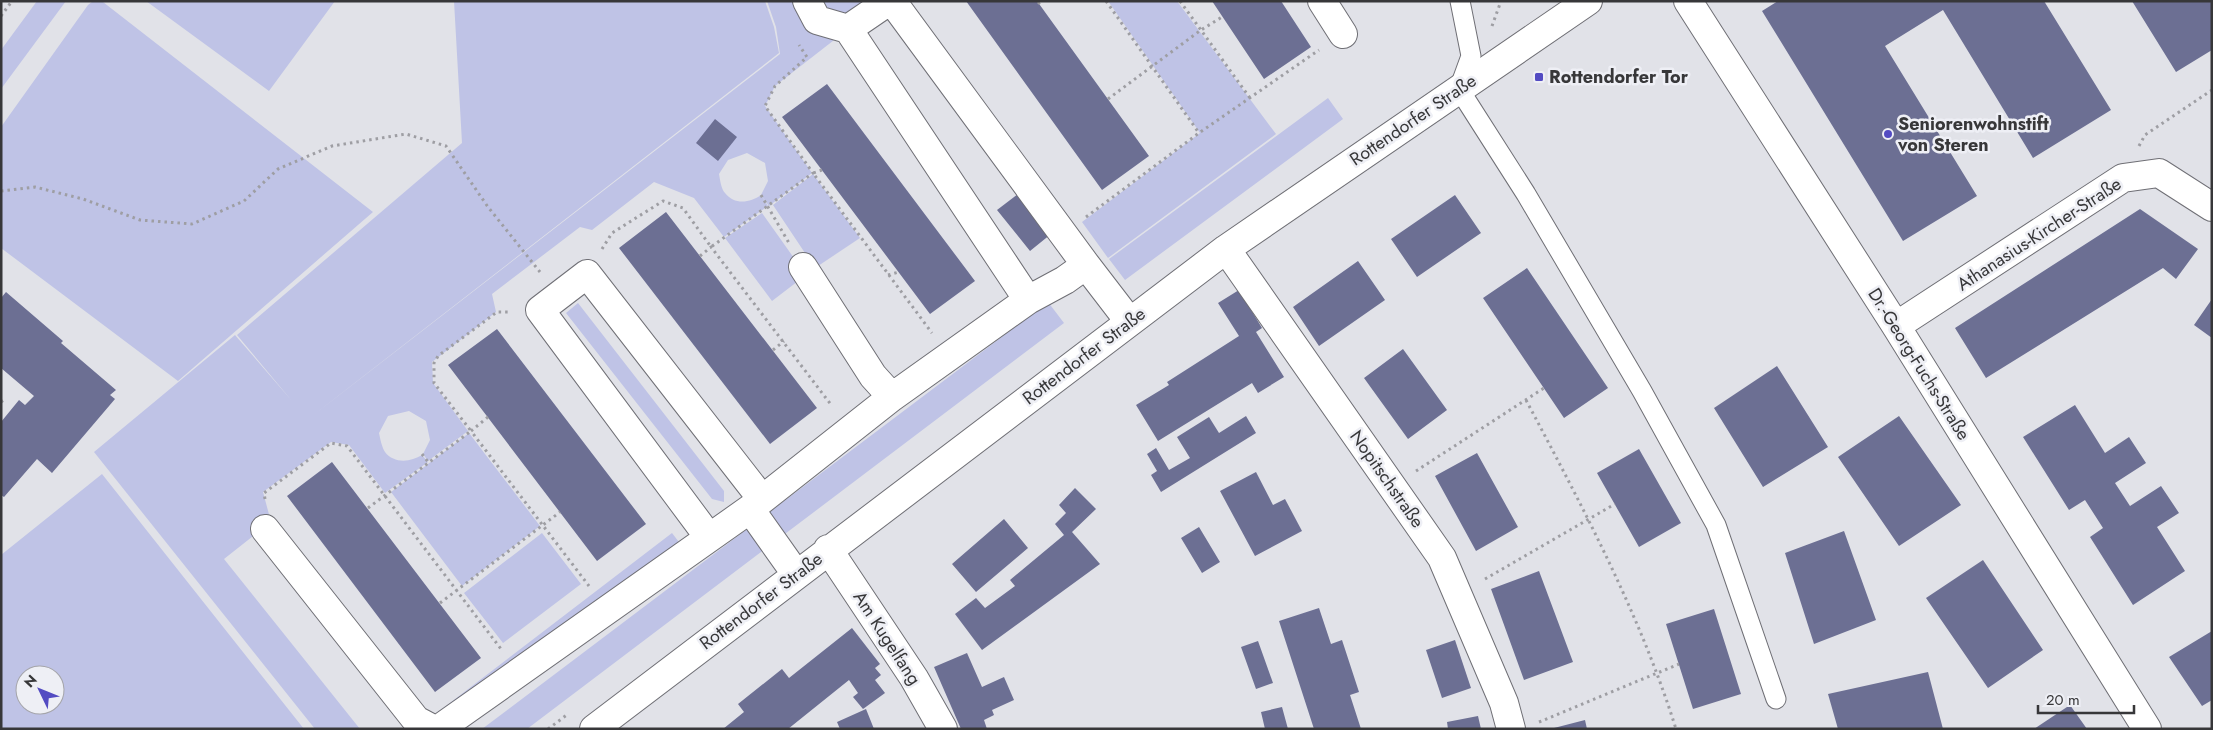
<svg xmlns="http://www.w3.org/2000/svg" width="2213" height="730" viewBox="0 0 2213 730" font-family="Jost,sans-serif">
  <rect width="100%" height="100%" fill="#e1e2e8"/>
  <path fill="#bfc3e6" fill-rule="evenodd" d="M37,1H66L1,89V50Z
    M93,1L103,2L373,212L178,381L1,248V127L88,5Z
    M146,1H335L269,91Z
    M454,1H765L774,27L779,53L307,420L780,54L776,27L767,1H806L847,30L775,86L765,106L812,173L769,206L761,195L768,181L765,163L747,153L728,160L719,174C720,179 721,189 725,193C734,205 750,203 761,195L768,206L724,237L694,198L654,182L592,230L580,227L492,294L496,312L432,362L433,383L468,431L428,461L423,454L430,440L426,421L409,411L388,416L379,433C380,438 382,448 385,452C394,464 411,462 422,455L428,462L385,493L349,445L331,442L263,492L271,522L224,559L360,729H315L94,452L235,335L292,401L237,335L462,143Z
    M820,1H867L844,15L823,7Z
    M1108,1H1177L1276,134L1108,258L1082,222L1200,133Z
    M1328,98L1343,119L1125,280L1109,259Z
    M813,174L860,238L815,268L773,205Z
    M762,213L806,275L772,301L725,238Z
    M1048,302L1064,323L527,729H482Z
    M578,303L724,491V502L712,499L566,313Z
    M469,433L540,526L462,586L391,492Z
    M102,474L304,729H1V555ZM25,675H55V705H25Z
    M542,533L581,584L503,643L464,593Z
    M672,533L692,559L465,729H436L429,719Z"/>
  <path fill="#6c6f93" d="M966,1H1037L1149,156L1102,190Z
    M1212,1H1281L1311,47L1264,79Z
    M1778,1H2044L2111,110L2033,158L1943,10L1885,46L1977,196L1903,241L1762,11Z
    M2132,1H2212V50L2176,72Z
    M827,84L975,281L930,314L782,117Z
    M715,119L737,137L718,161L696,143Z
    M1018,194L1051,234L1030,251L997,210Z
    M1455,195L1481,233L1417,277L1391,239Z
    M2140,209L2198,249L2176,279L2163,268L1986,378L1955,328Z
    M666,212L817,408L770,444L619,248Z
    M1358,261L1385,300L1319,346L1293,307Z
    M1527,268L1608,388L1564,418L1483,298Z
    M1239,290L1262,328L1256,332L1284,377L1258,393L1252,383L1158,441L1136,405L1169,385L1167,382L1239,336L1218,303Z
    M6,292L63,341L61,343L116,390L110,395L115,399L52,473L37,459L4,497L1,495V422L19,400L25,405L34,396L1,368V298Z
    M2212,299V338L2194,325Z
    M497,329L646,524L597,561L448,365Z
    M1403,349L1447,410L1408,439L1364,378Z
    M1777,366L1828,447L1763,487L1714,408Z
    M2075,405L2105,453L2129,437L2146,463L2115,483L2130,506L2161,486L2179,513L2157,527L2185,571L2133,605L2090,537L2103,528L2085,500L2069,510L2023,437Z
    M1246,416L1256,433L1161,492L1151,475L1157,471L1147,454L1156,448L1169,470L1190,458L1177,437L1209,417L1219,433Z
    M1899,416L1961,505L1899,546L1838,457Z
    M1639,449L1681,523L1639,547L1597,473Z
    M1477,453L1518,527L1476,551L1435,476Z
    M332,462L481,658L435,692L287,496Z
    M1256,472L1273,505L1285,499L1302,531L1255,556L1220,491Z
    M1075,488L1096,509L1072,532L1100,564L982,650L955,614L976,598L985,608L1015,586L1010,580L1064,535L1055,524L1066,513L1059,505Z
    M1004,519L1028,548L976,592L952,564Z
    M1199,527L1220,562L1202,573L1181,538Z
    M1844,531L1876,620L1814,644L1785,553Z
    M1983,560L2043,650L1988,688L1926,598Z
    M1539,571L1573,662L1524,680L1491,589Z
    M1319,608L1331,644L1342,640L1359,692L1350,695L1361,729H1314L1279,621Z
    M1714,609L1741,694L1693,709L1666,624Z
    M852,628L880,664L875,668L881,675L875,680L885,693L863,709L853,697L858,693L849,680L788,729H723L744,712L738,704L782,669L789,678Z
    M2212,631V700L2202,706L2169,657Z
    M1455,640L1471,688L1442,698L1426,650Z
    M1258,641L1273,683L1256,689L1241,647Z
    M967,653L982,687L1004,677L1014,700L992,710L994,715L984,720L987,729H961L934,667Z
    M1928,672L1943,729H1838L1828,694Z
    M2070,705L2087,729H2034Z
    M1282,707L1288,729H1265L1261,712Z
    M866,709L874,729H840L837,722Z
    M1478,716L1481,729H1448L1447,722Z
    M1585,720L1587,729H1554V728Z"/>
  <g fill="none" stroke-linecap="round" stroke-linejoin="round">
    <defs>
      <path id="lane" d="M1460,1L1471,56L1459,89L1526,194L1642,391L1716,525L1776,699"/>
      <path id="street" d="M807,1L817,20L848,29L889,1
        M892,1L1086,265
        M1322,1L1343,34
        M1688,1L1896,326L2147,729
        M848,29L1028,300
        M1226,249L1442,558L1504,703L1511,729
        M803,267L873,376L892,397
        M1896,326L2123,178L2159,173L2212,207
        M750,509L796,574
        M265,529L416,720L433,729
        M708,536L540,310L587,274L762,499
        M828,549L914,678L943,729
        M439,729L750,509L892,397L1028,300L1065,280L1086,265L1129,321
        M594,729L1226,249L1588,1"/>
    </defs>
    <use href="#lane" stroke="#6f6f75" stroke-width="21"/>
    <use href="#street" stroke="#6f6f75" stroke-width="30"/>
    <path stroke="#9e9ea3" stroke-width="3" stroke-dasharray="2.5 4" stroke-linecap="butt" d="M1106,1L1199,133
      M1180,1L1250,98
      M1038,4L1041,1
      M1,16L12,1
      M1492,26L1501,1
      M1108,99L1201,30L1222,17
      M2139,146L2145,135L2212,90
      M822,170L813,173L932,333
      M1,191L35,187L83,199L140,220L192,224L244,201L278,169L332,146L406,134L446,146L488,207L540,272
      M761,195L789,243
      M1086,217L1199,133L1319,50
      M602,249L612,233L663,201L683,208L711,247L813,173L765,106L775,86L807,57L799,45
      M700,256L711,247L832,406
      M888,275L899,272
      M773,350L784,341
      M1526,400C1582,506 1640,614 1676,729
      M1,402L5,399
      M488,417L471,431L589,586
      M422,454L428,462
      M1416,471L1544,388
      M265,499L264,493L331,443L347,446L501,649
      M368,508L471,431L434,383V363L438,356L497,312H510
      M1485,579L1615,504
      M440,603L560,512
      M1539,722L1679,664
      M548,729L568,714"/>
    <use href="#lane" stroke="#fff" stroke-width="19"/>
    <use href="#street" stroke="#fff" stroke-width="28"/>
  </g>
  <g fill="#534bc2" stroke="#eeeff5" stroke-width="2">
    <rect x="1534" y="72" width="10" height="10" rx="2.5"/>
    <circle cx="1888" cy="134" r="5"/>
  </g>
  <g text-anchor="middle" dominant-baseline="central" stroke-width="5" stroke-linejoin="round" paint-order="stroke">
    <g font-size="18" font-weight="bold" fill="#373739" stroke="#eeeff5" text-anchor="start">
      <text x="1549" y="77">Rottendorfer Tor</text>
      <text x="1898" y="124">Seniorenwohnstift<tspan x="1898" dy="21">von Steren</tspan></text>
    </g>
    <g font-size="18" fill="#373739" stroke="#eeeff5">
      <text transform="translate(1413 120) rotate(-34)">Rottendorfer Straße</text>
      <text transform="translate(2039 234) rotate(-33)">Athanasius-Kircher-Straße</text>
      <text transform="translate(1084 356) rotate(-37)">Rottendorfer Straße</text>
      <text transform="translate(1919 364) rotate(58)">Dr.-Georg-Fuchs-Straße</text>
      <text transform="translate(1387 479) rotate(55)">Nopitschstraße</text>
      <text transform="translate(761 601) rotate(-37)">Rottendorfer Straße</text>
      <text transform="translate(887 638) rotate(57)">Am Kugelfang</text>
    </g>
  </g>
  <rect width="2213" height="730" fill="none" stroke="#373739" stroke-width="5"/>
  <g transform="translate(40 690) rotate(313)"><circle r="24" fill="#eeeff5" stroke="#a5a5aa"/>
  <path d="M0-4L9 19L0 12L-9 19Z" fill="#534bc2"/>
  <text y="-8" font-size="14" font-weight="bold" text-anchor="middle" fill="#373739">N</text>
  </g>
  <path d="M2038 705v8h96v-8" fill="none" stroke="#373739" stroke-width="2.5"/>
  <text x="2046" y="705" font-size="15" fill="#373739" stroke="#eeeff5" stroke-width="4" paint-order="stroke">20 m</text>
</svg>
